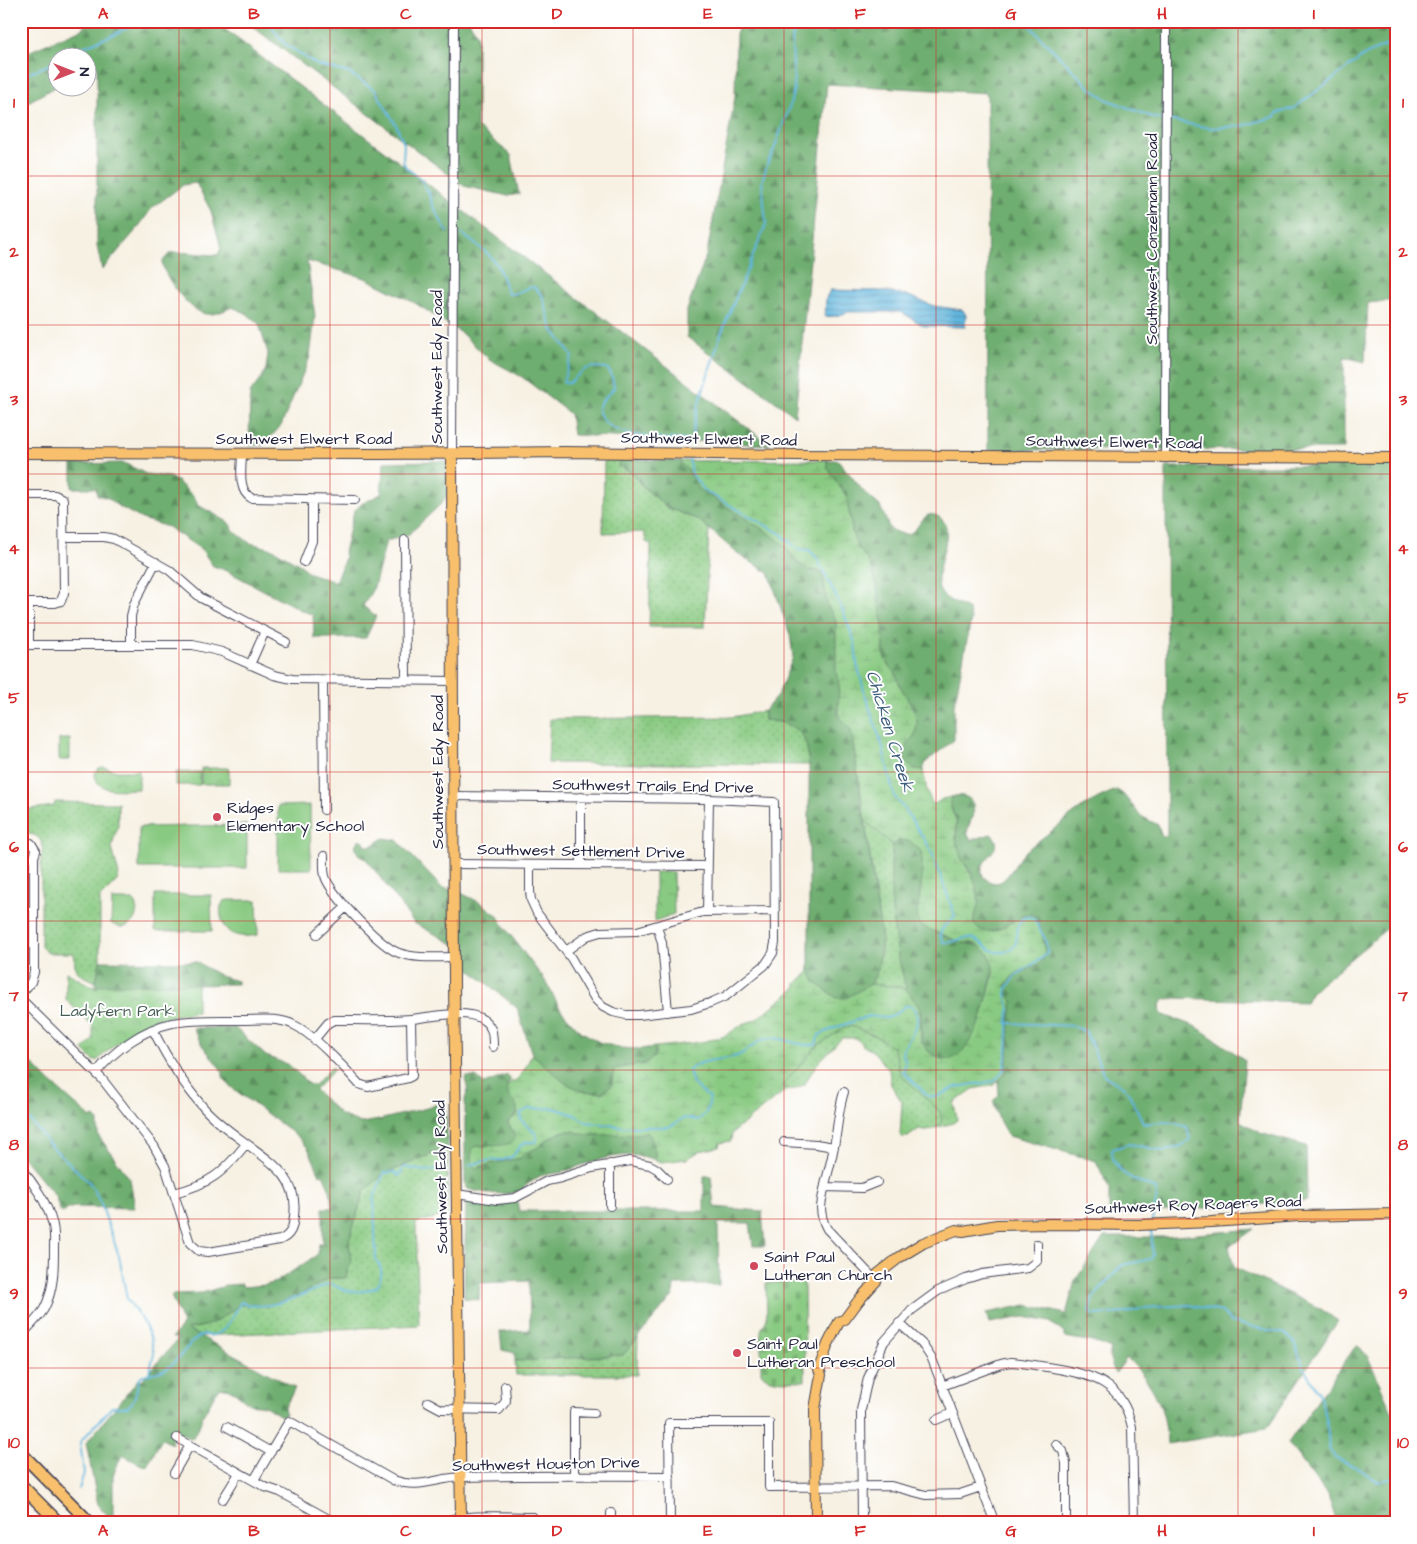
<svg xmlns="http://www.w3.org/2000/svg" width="1417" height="1544" viewBox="0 0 1417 1544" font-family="'Architects Daughter',sans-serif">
  <defs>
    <pattern id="grass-dots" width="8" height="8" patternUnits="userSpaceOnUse" patternTransform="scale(1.25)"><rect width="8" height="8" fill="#89ca82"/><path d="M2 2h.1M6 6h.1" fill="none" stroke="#76ad71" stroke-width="1.8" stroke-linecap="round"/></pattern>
    <pattern id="forest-firs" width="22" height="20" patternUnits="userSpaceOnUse" patternTransform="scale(1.25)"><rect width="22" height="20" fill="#6eae70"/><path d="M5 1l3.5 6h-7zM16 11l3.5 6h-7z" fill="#5a8d5d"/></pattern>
    <pattern id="wetland-marsh" width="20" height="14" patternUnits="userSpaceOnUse" patternTransform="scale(1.25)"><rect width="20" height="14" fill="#89ca82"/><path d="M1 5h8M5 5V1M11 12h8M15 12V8" fill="none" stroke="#76ad71"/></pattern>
    <pattern id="cemetery-stones" width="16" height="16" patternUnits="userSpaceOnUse" patternTransform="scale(1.25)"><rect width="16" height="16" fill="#89ca82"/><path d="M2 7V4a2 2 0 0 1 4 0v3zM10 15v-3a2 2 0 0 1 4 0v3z" fill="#76ad71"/></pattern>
    <pattern id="park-crowns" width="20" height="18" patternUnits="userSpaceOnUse" patternTransform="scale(1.25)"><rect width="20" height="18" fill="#89ca82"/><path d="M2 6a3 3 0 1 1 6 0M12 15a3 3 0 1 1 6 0" fill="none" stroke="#76ad71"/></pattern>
    <pattern id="water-rules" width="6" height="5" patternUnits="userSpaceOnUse" patternTransform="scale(1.25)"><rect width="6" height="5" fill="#61b6dd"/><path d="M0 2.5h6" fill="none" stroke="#5094b4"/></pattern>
  </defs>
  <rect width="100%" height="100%" fill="#fff"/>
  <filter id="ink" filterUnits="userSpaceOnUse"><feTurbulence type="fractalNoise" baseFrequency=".02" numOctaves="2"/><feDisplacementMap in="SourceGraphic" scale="10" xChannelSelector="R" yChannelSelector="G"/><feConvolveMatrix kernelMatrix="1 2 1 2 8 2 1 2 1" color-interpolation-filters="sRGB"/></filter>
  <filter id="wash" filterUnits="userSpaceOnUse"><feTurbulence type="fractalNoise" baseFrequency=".0096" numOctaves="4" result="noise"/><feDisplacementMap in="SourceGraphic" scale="20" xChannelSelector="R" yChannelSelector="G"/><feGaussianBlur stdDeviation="1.12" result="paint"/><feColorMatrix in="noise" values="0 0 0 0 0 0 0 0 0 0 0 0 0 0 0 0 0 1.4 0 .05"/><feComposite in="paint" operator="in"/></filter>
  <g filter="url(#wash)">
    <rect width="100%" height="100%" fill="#f7f1e3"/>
    <path fill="url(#grass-dots)" stroke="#56765e" d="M620,459L619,466L631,472L642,486L668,508L699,520L709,529L705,627H649L651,544L646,542L644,532L603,533L604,461Z
      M764,711V720C779,721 799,725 805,741C808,748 808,757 809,765L548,763L550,719L732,717Z
      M55,802L118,803V826L114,838L112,848L119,875L117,881L100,898V961L96,982C88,978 77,976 75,966C74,961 76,958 73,953H48L41,947V858C45,845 41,833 25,834L24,810L54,806Z
      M865,821L893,845L891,863L898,955L907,990L900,987L871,984L878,968L882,941Z
      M851,1026L876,1036L893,1048L896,1054L900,1074L940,1111L942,1121C935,1129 930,1132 919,1129L908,1137H902L900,1135L902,1102L891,1085L889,1070L874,1052L862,1045L856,1038H842L816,1065L804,1085L790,1091L784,1087V1083C803,1061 822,1035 851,1026Z
      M448,1147L447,1215L416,1223L419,1325L200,1336L187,1329L204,1326L217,1321L239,1305L267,1306L299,1296L329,1278H345L351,1262L349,1241L364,1191L384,1174Z
      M638,1338L637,1375H516L515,1361L623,1355Z"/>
    <path fill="url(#forest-firs)" stroke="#486856" d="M85,21H214L770,445L573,435L570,414L522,377L489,359L460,332L415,303L365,278L307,261L315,316L310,357L281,426L263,445H249L250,393L262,377L266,369L268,353L259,324L246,313L232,307C223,311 216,315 206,314C190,312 164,278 162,262L170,253C186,251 202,255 218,255L221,248L211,211L196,183L183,185L152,208L137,229L102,270L97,246V65L88,69V58H58L57,86L21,106V55L84,28Z
      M245,21H469L477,34V127L511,155L519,194L508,196L464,186Z
      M742,21H1396V300L1368,303L1365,362L1344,357V449L988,450L987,93L827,84L795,416L687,337V310L707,253L735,97L736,34Z
      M620,459L679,461L688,470L699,489L772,535L785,546L796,561L808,570H815L822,573C826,584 824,595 828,606C831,612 834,616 836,622V672L839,684L838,715L851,730L882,941L878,968L871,984L846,998H836L815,982L809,968V765C808,757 808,748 805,741C799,724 779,721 764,720V711L778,695L793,657L790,635L769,573L738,554L699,520L668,508L642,486L631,472L618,466Z
      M827,460H838L865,493L880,506L890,529C896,532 906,537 912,532C921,526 924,508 939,517C960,530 930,570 940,591C944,600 961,605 969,610L971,620L954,706V740L926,762L923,770L913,769L906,762L904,755L905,748L915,734L913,708L900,686L895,672L888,665L884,656L883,627L876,582L870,564L857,546L853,536L846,496L827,467Z
      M446,461L447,495L442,503L408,535L386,541L374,587L363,606L376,616L366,638H314L313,615L301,610L227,571L213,566L202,550L168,527L142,519L118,506L108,498L97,495L96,488H72V464L124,463L146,474L169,477L177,481L195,498L198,505L228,522L235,532L250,543L273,549L302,566L307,572L335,582L345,558L344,552L354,511L361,504L381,494L384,462Z
      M1396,465V921L1318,986L1311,993L1306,1002L1175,998L1164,1000L1160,1005L1161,1014L1197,1027L1245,1060L1240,1121L1260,1133L1306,1146L1307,1201L1109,1215V1188L1096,1161L1008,1136L999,1120L993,1101L999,1095L998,1082L1005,1074L1009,1044V1021L1013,1001L1007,994L1006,985L1014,975L1029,969L1045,949L1038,921L1025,914C1015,921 989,939 977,928C969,922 977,891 974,879C972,871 963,864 960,856C958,851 956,843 956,838C956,833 957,827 956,822C955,813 948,807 951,797C967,792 978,801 972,818C970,823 968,827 967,833L971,840L991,834C1008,847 979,858 982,873C983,876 983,877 986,879C989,882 996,884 1000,882C1008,879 1018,859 1025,852C1032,845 1041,839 1049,833C1070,816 1090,799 1117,790L1123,794L1141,816L1158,825L1162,836H1167L1166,467Z
      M384,838L397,840L441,887L461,893L481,903L497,915L506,929L546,982L561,1010L579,1030L599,1042L620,1048L639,1049L656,1047L654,1057L644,1064L614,1069L612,1085L602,1093L582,1091L565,1083L532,1054L517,1008L463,964V949L414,923L367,860L358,854L355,846L358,840H363L366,846H372Z
      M899,840L910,841L921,851L923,872L919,898L935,932C945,936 954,941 964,943C972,945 981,944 988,952C998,965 990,982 987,996C982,1015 970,1063 943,1059C940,1059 936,1056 933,1054C915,1044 924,1026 920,1010C918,1003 910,997 907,991C905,985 904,978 902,972C892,934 888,884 893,845Z
      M100,961L197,962L220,976L237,981V984L196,985L93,995Z
      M193,1028H235L266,1056L289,1065L310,1085H314L332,1067L334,1070L315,1090L341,1115L361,1123L379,1120L431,1107L445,1099L448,1147L384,1174L364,1191L349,1241L351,1262L345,1278H329L299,1296L267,1306L239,1305L217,1321L204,1326L187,1329L295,1388L284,1409L286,1414L281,1416L265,1406L249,1404L236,1393L227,1388L218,1389L202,1417L203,1418L192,1439L177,1431L171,1440L172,1444L162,1439L146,1467L122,1455L113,1475V1521L98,1505L86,1443L139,1379L142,1380L179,1338H172L183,1324L171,1296L176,1294L202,1293L228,1285L242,1284L243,1287L265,1285L276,1282L317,1255L319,1244H323V1208H332L330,1190L323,1174L320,1175L308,1148L297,1136L231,1087L223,1077V1072L202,1045Z
      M21,1052L50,1082L91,1118L94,1117L98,1121V1135L130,1179L135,1208L75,1207L66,1209L65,1212H60L56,1197L21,1155Z
      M507,1075L511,1079L507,1085V1094C514,1097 519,1108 517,1115L508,1121V1123C510,1127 515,1133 515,1138C514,1148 486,1146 478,1146L479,1168L493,1163L521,1158L524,1153L535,1149L548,1139L563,1131H573L587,1135L635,1134L647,1132C654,1138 655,1151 656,1160C625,1149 595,1160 566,1171C558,1174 548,1173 540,1176C532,1180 527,1185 521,1190C510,1197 480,1193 468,1189L465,1184V1099L468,1090L465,1079L466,1077H476L484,1084Z
      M704,1176H711L714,1207L762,1211L765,1246H753L750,1223H718L719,1285H674L673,1296L623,1355L515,1361V1353L502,1350L500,1332L530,1330L529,1281L480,1283L479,1300L464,1298L466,1201H517L519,1211H704Z
      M1254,1229L1229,1247L1234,1267L1321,1309L1338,1321L1267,1428L1167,1444C1166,1408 1153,1383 1127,1358L1115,1374L1109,1356L1111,1349L1093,1342L1065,1337V1334L1050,1322L1024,1317L989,1323L986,1313L1027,1305L1066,1314L1075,1281L1104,1237H1164Z
      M1357,1344L1368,1357L1392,1412H1396V1523H1337L1328,1496L1288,1443Z"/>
    <path fill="url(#wetland-marsh)" stroke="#56765e" d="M827,460V467L846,496L853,536L857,546L870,564L876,582L883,627L884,656L888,665L895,672L900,686L916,714L917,724L915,734L905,748L904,755L906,762L913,769L923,770L927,791L932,803L935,804L942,799L951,797L950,802L951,808L956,821V840L961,858L974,879L979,901L973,923C991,947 1014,914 1033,914C1038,922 1041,930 1043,939C1051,973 1028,962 1013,976C1010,979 1008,983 1006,985L1007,994L1013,1001L1009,1021V1044L1005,1074L994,1085L973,1089L954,1103L957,1120L953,1123L936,1128L942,1121L940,1111L900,1074L896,1054L893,1048L876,1036L851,1026L842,1029L817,1046L784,1083V1087L786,1090L732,1133L731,1141L720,1143L719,1147L700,1151L687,1159L661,1162L656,1160C655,1151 654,1138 647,1132L635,1134L587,1135L573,1131H563L548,1139L535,1149L524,1153L521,1158L493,1163L476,1168C470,1164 470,1153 474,1147C482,1145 514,1148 515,1138C515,1133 510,1127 508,1123L509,1121L517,1115C521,1098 497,1095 511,1082H513C523,1076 527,1064 532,1054L565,1083L582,1091L602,1093L612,1085L614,1069L644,1064L654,1057L656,1047L702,1042L725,1036L743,1024L755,1020L796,988V983L808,974L809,968L815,982L836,998H846L871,984L900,987L907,990L920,1009L921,1041L928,1051L941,1059H952L964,1050L974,1034L981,1019L993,976V966L988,953L976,944L963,943L919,925L917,915L923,872L921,851L910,841L899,840L893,845L865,821L851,730L838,715L839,684L836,672V622C834,616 831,612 828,606C824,595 826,584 822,573L815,570H808L796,561L785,546L772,535L699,489L688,470L679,461Z"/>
    <path fill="url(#cemetery-stones)" stroke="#56765e" d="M804,1282L805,1381C792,1380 767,1384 761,1372V1330L767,1319L766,1283Z"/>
    <path fill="url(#park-crowns)" stroke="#56765e" d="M59,739H70V760H59Z
      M104,767L117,771H139V789C124,789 95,795 95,773L99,768Z
      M201,768H229V784H201Z
      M655,872H673L674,914L655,921Z
      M66,972L97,989L98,988V985L197,984V1012C157,1016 126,1033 98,1060L94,1061L83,1050L93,1040V1026L66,1000Z"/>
    <path fill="#89ca82" stroke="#56765e" d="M176,772H200V785H176Z
      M310,805L311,869H278V806Z
      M247,825V868H139V827Z
      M155,895H211L212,931H155Z
      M112,900H133L136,903C140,919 127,935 111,923Z
      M228,900H257L258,935C241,938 224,937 221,916C220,910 220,906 224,901Z"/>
    <path fill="url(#water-rules)" stroke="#426c8c" d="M830,290L882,291L906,295L934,306L963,310L966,315L965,327L924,326L901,312H848L837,316L825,317L826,298Z"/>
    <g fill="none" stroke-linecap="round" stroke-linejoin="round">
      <path stroke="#61b6dd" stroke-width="2" d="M267,21L285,44L317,65L349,73L375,90L396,125L404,144L403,161L406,168L420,178L429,193L432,204L447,232
        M1025,21L1089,87L1108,100L1155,118L1164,119
        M62,58L66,54L117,33L139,21
        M21,75C35,73 45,65 58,61
        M1168,120L1210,128L1242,126L1274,117L1278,113L1294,108L1365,55L1396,41
        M461,233L488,254L498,266L508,294C518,295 524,287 534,287L542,295L552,329L572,356L563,381L564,383H569C584,369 586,365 607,368L612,376L614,388L601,402L598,409C599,412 601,417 603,420C616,438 665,439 685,440L690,445L698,406L721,334L766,224L762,181L768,162L773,152L790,105L794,89L792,39L796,27L805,21
        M1007,1023L1074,1026L1086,1032L1104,1075L1127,1090L1144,1124C1160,1121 1171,1121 1187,1127L1190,1140L1181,1146L1164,1151L1129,1144L1112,1149C1111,1174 1137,1181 1156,1189L1157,1195L1152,1221
        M21,1109L49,1144L90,1183L100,1201L119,1256L127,1299L142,1319L151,1339L154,1354L149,1373
        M469,1165L490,1160H503L512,1157L520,1146L526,1142H534L537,1140L536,1134L521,1120V1113L528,1109L554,1108L575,1115L586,1122L625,1127H669L684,1118L698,1120C706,1114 710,1109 709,1098L693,1084L689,1070C702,1058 721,1061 737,1056C748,1052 758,1038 771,1038C787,1038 800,1048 816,1044L819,1035L837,1027L869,1016L887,1018L894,1015L905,1006H912C926,1024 908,1036 902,1053L906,1062L903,1072L928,1096L936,1097L956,1087L995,1081L1004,1069L1007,1051L1009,1006L1006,994L1007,988L1015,976L1042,958L1047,952C1047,942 1045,938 1040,930C1036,924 1034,913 1024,918C1022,919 1020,921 1019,923C1015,933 1021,949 1004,952C988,955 983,938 969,938C960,937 955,944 943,942L940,935L942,929L955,916L931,850L906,811L894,796L883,748L865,694L857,664L855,643L843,611L817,558L809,550L797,549L781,534L705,491L692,474L689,459
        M1151,1228L1153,1255L1151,1259L1122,1265L1093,1298L1089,1311L1092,1315L1126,1313L1143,1308L1189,1305L1222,1312L1231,1322L1286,1334L1293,1340L1304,1368L1319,1393L1327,1422L1329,1449L1335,1458L1360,1469L1373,1479L1379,1481L1392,1479L1396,1475
        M79,1489L84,1473L80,1442L112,1407H128C137,1400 136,1386 141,1376C152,1372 161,1374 170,1366C183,1356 189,1340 204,1334C223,1342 233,1315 241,1302C267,1314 303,1294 329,1284C335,1285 338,1287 344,1290C355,1294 367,1291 377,1287C382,1278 384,1269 376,1260L374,1198L384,1173L394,1172L399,1176L404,1167C418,1170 429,1174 442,1166"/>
    </g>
  </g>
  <g filter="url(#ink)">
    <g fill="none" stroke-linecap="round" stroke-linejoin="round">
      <defs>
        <path id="minor" d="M242,453C242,467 237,490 251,498L355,500
          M452,453L454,21
          M1165,458L1166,21
          M21,495H55L63,499L64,593L61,601L55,603H21
          M64,537H104L114,539L169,570L201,598L286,642
          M405,540L406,681
          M304,562L312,541V500
          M21,645H193L222,652L274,675L292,679L453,681
          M29,645V603
          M131,645V616L134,604L156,562
          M250,665L265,631
          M323,681L324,810
          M453,796L709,799L774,802L775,943L773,953L765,965L726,996L710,1003L691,1009L639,1015H626L613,1012L603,1007L595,999L571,958L537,913L531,900L530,891V865
          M21,843H31L36,851L34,857V972L31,982L21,994
          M324,856C324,863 323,872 326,879C334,897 381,947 399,953C416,959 436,957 454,957
          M453,864L707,866
          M581,865V797
          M707,912L709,799
          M657,926L662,943L668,1012
          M317,934L346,907
          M566,951L587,936L600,932L637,931L703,912L775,911
          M21,999L102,1079L154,1146L165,1166L190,1243L199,1251L208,1252L280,1240C291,1235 293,1228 294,1216C299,1179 273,1163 247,1144C232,1133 215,1121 203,1107C183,1084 167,1058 153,1030
          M314,1040L328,1023L334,1020C359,1020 385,1021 411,1019C431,1018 483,1002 492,1032C493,1037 493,1042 493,1047
          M96,1073C114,1050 144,1029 172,1023C194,1019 219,1020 241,1020C259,1020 278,1017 294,1025C312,1033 346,1069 359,1084L368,1087L408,1078L412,1076L411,1019
          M844,1092C838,1110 838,1128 834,1146C831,1166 823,1186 821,1207C821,1215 823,1222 827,1229L876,1281
          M784,1142L816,1144L834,1147
          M610,1164V1206
          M21,1169C34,1183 47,1203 52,1222C55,1230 54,1240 54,1249C54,1269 54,1290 44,1309C38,1319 29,1327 21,1335
          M825,1187L862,1188L877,1182
          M174,1193C210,1184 223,1173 246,1144
          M456,1194L497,1200L515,1198L547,1181L561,1178L592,1168L630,1161L650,1165L657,1169L667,1179
          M899,1323L922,1344L932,1359L995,1523
          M942,1386L1001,1364L1011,1362C1025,1363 1039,1366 1053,1368C1093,1375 1122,1382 1132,1427L1134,1523
          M428,1402L441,1409L499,1410L506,1401L505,1386
          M936,1420L952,1413
          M227,1427L271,1452
          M177,1438L265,1487L280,1492L336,1523
          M1056,1444L1063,1451L1066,1463V1523
          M174,1473L190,1445
          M574,1476V1412L594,1413
          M254,1480L289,1421L393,1480C420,1490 437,1477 464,1477C532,1475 601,1476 670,1476
          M223,1499L239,1473
          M611,1513V1523
          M443,1523C455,1513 515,1517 533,1517L537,1523
          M670,1523L669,1423H769V1487L891,1486L926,1495L960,1494L981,1487
          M862,1523L861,1410L868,1378L884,1342L912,1310L938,1291L966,1279L982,1274L1028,1268L1037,1261V1244"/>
        <path id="major" d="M21,453L380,454L565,452L797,455L1396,458
          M452,453L454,983L461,1523
          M816,1523L815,1409L821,1375L819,1369L828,1344L839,1322L845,1319L859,1300L876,1281L878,1274L900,1257L923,1243L956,1230L963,1231L997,1225L1051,1224L1138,1225L1211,1222L1299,1216L1396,1214"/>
        <path id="highway" d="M21,1453L90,1523
          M21,1485L59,1523"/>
      </defs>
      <use href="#minor" stroke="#424154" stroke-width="10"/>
      <use href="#major" stroke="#424154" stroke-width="12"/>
      <use href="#highway" stroke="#424154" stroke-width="14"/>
      <use href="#minor" stroke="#fff" stroke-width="8"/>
      <use href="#major" stroke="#f8bf6c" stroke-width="10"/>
      <use href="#highway" stroke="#f8bf6c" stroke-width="11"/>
    </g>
  </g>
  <path fill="none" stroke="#d62828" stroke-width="1" stroke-opacity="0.55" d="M179,21V1523M330,21V1523M482,21V1523M633,21V1523M784,21V1523M936,21V1523M1087,21V1523M1238,21V1523M21,176H1396M21,325H1396M21,474H1396M21,623H1396M21,772H1396M21,921H1396M21,1070H1396M21,1219H1396M21,1368H1396"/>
  <g fill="#d1495b" stroke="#fff" stroke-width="2">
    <circle cx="217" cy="817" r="5"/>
    <circle cx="754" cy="1266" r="5"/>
    <circle cx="737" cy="1353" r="5"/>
  </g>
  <g text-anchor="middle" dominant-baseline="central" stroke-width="4" stroke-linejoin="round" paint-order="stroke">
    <g font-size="16" fill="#22223b" stroke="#fff">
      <text transform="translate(1152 239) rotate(-90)">Southwest Conzelmann Road</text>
      <text transform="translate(437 367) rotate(-90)">Southwest Edy Road</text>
      <text x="304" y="439">Southwest Elwert Road</text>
      <text transform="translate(709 439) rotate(1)">Southwest Elwert Road</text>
      <text transform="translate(1114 442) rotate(1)">Southwest Elwert Road</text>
      <text transform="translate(438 772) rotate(-90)">Southwest Edy Road</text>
      <text transform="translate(653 786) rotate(1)">Southwest Trails End Drive</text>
      <text transform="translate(581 851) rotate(1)">Southwest Settlement Drive</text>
      <text transform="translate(441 1177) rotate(-91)">Southwest Edy Road</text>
      <text transform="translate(1193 1205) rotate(-2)">Southwest Roy Rogers Road</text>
      <text transform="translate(546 1464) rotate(-1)">Southwest Houston Drive</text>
    </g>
    <g font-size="16" fill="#22223b" stroke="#fff" text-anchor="start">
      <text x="227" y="808">Ridges<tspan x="227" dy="18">Elementary School</tspan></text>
      <text x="764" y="1257">Saint Paul<tspan x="764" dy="18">Lutheran Church</tspan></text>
      <text x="747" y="1344">Saint Paul<tspan x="747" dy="18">Lutheran Preschool</tspan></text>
    </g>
    <g font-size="16" fill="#465d54" stroke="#fff">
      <text x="117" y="1011">Ladyfern Park</text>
    </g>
    <g font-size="18" font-style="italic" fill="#3b5d7c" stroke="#fff">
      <text transform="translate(890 731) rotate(73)">Chicken Creek</text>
    </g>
  </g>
  <rect width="1417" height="1544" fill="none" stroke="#fff" stroke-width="55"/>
  <g transform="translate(72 72) rotate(90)"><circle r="24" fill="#ffffff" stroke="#a7a7b1"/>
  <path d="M0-4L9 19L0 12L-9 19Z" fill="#d1495b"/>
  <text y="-8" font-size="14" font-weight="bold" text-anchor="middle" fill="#22223b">N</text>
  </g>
  <rect x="28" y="28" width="1362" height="1488" fill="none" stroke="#d62828" stroke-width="2"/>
  <g font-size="16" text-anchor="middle" font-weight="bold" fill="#d62828">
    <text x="103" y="19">A</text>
    <text x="254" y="19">B</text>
    <text x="406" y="19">C</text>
    <text x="557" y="19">D</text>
    <text x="708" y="19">E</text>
    <text x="860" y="19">F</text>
    <text x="1011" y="19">G</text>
    <text x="1162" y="19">H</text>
    <text x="1314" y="19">I</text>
    <text x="14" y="108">1</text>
    <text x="1403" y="108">1</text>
    <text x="14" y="257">2</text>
    <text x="1403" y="257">2</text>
    <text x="14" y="405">3</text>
    <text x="1403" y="405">3</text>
    <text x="14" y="554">4</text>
    <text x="1403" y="554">4</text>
    <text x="14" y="703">5</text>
    <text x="1403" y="703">5</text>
    <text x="14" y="852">6</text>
    <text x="1403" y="852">6</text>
    <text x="14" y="1001">7</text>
    <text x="1403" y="1001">7</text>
    <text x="14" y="1150">8</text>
    <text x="1403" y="1150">8</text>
    <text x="14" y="1299">9</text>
    <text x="1403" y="1299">9</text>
    <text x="14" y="1448">10</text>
    <text x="1403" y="1448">10</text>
    <text x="103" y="1536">A</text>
    <text x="254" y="1536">B</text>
    <text x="406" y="1536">C</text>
    <text x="557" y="1536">D</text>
    <text x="708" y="1536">E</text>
    <text x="860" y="1536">F</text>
    <text x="1011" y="1536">G</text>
    <text x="1162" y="1536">H</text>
    <text x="1314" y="1536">I</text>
  </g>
</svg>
